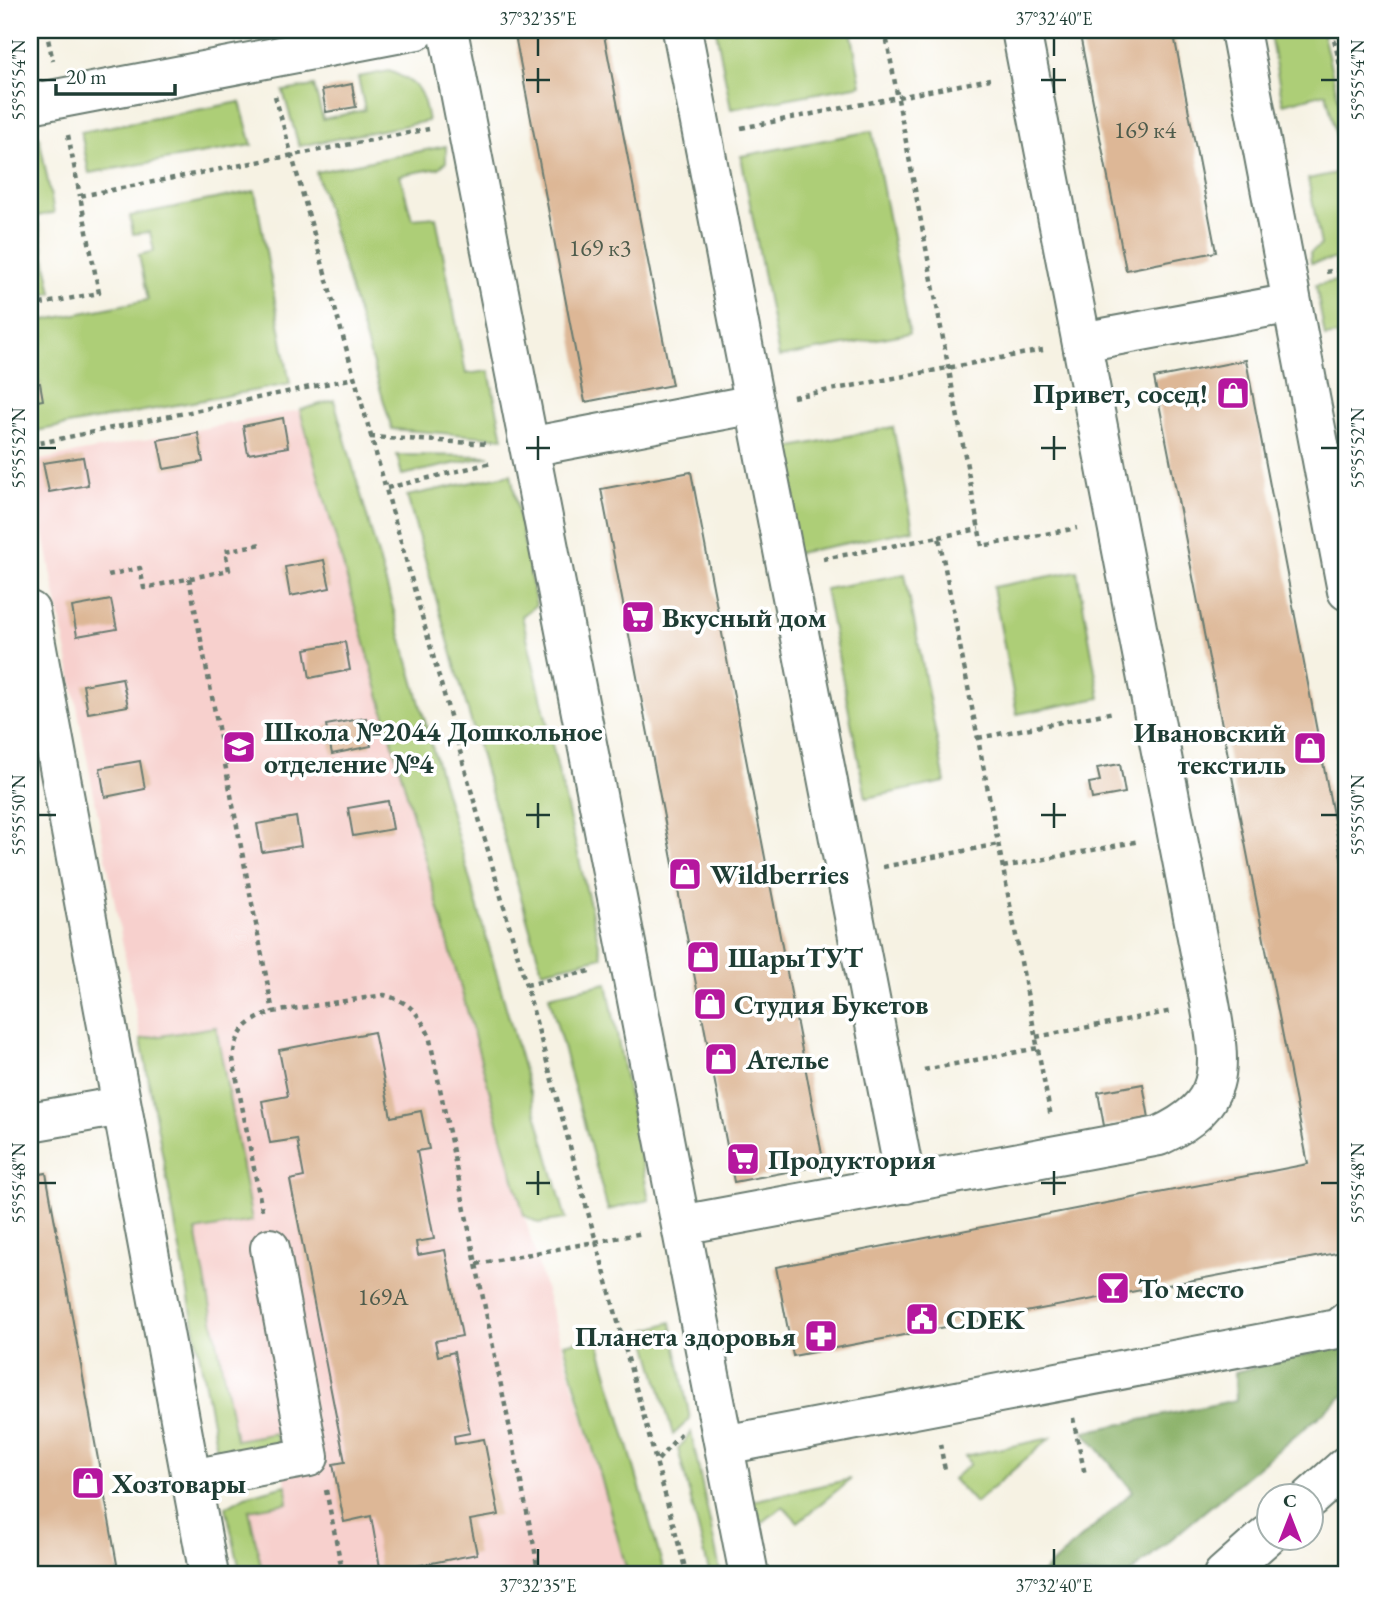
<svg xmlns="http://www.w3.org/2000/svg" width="1377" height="1605" viewBox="0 0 1377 1605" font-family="'EB Garamond',serif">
  <rect width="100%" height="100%" fill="#fff"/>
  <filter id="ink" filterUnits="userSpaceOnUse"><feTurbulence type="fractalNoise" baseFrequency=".0143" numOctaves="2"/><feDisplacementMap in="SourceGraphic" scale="14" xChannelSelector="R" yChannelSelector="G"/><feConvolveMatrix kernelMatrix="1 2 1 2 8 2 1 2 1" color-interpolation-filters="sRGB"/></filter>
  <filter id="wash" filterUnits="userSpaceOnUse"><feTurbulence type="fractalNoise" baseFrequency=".00686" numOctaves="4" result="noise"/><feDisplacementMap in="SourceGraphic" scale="28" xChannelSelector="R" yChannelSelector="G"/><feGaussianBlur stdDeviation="1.57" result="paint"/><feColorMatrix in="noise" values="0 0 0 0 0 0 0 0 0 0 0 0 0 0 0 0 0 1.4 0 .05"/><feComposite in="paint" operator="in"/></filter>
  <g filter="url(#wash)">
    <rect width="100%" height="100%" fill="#f6f2e3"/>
    <path fill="#f7d0cd" d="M300,410L524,1215L628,1575H263L248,1510L288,1502L286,1485L276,1433L236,1440L196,1230L251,1221L217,1027L141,1039L30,462Z"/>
    <path fill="#adce77" stroke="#668656" stroke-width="2" d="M716,30H851L861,85L731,109Z
      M1269,30H1322L1347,136V257L1311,263L1310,253L1321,245L1308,179L1345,171L1326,93L1283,104Z
      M389,71C419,83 422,89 428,121L299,146L283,91L314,86L323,119L365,110L358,77Z
      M240,102L252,145L89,173L81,132Z
      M872,131L910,333L779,357L741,156Z
      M39,136L54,213L37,216L52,293L30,298V138Z
      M446,146V162L439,168L400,175L412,219L436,217L466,374L489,371L503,438L392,429L316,172Z
      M255,191L290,384L30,432V416L35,415L32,402L40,383L30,385V354L37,352L30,323L148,300L139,255L154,251L150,232L133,234L130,216Z
      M1347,279V376L1338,335L1325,337L1316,285Z
      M334,400L566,1219L538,1223L524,1215L300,410Z
      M893,427L913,530L792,554L772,451Z
      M397,455L490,456L402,475Z
      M511,474L536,605L522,616L602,957L542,971L407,496Z
      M1077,571L1100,698L1017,714L993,587Z
      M905,574L945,782L866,798L825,589Z
      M607,983L649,1200L608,1210L549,996Z
      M216,1027L252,1221L196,1231L236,1440L276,1433L279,1450L218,1455L141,1039Z
      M671,1322L690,1419L673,1435L644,1331Z
      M597,1337L665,1575H628L564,1344Z
      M691,1432L721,1575H710L678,1449Z
      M1050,1438L975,1503L953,1479L970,1464L965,1456Z
      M851,1479L798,1522L783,1506L757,1527L752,1501Z
      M286,1485L288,1503L249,1510L263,1575H241L226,1507L245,1496Z"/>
    <path fill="#8ab168" stroke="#54774e" stroke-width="2" d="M1347,1336V1393L1128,1575H1040L1133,1491L1084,1432L1236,1400L1235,1372L1317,1352Z"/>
    <g id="blocks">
      <path fill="#ddb796" d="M514,30H603L672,385L585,402Z
        M1079,30H1173L1216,252L1126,270Z
        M352,84L356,107L326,112L322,90Z
        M1246,360L1347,888V1251L793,1356L776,1267L1308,1164L1154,378Z
        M40,383L43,400L32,402L35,415L30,416V385Z
        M283,418L288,447L248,454L243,426Z
        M198,433L203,462L164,469L158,440Z
        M83,457L88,485L49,492L43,463Z
        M691,472L824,1165L734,1182L601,489Z
        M324,560L330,588L290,596L285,567Z
        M111,600L117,629L77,636L72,607Z
        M345,642L350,670L310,678L305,649Z
        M122,678L128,706L88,713L83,685Z
        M366,718L371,746L332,754L326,725Z
        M140,761L145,789L105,797L100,768Z
        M1120,764L1125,793L1092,799L1089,783L1100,781L1097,768Z
        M388,801L393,829L353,836L348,808Z
        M296,817L301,846L262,852L257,824Z
        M374,1032L391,1117L421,1111L429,1149L417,1151L434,1239L416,1242L418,1255L445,1250L462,1336L435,1341L438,1356L454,1352L470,1433L454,1436L455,1444L484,1439L499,1515L470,1520L477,1554L381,1573L371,1516L344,1522L333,1464L345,1462L290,1180L304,1177L297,1139L270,1143L262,1101L288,1096L279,1050Z
        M30,1049L38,1085L30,1087Z
        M1143,1084L1149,1118L1104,1126L1098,1092Z
        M46,1173L119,1575H34L30,1556V1176Z"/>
    </g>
  </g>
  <g filter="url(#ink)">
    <use href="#blocks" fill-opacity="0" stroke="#6a7c71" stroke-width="2"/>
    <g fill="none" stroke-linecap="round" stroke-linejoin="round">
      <defs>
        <path id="minor" d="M448,30L749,1575
          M682,30L906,1184
          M1240,30L1347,591
          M30,104L417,30
          M1082,342L1292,303
          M529,447L755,404
          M30,611L209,1575
          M30,1122L121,1106
          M681,1225L1159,1136C1226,1105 1222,1070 1210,1004L1021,30
          M724,1445L1337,1329L1347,1321
          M191,1479L309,1457L270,1248
          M1310,1498L1347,1465
          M1223,1575L1268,1535"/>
      </defs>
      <use href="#minor" stroke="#6a7c71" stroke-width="42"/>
      <path stroke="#6a7c71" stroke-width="4.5" stroke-dasharray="5 5" stroke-linecap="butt" d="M46,30L53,61
        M885,30L982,546L1077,528
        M1332,30L1347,96
        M275,96L526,985L687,1575
        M741,128L990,79
        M68,135L80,196
        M1326,272L1347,268
        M30,306L99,293L80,196L429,129
        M793,397L1043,350
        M370,437L490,444
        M30,445L354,378
        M387,488L491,463
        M939,537L979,529
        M823,559L939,537L1051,1117
        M108,575L140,568L144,588L229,570L225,551L261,544
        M189,578L273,1012
        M978,738L1114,712
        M883,867L999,844
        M1003,867L1140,841
        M526,985L590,971
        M1036,1037L1172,1011
        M924,1070L1038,1048
        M262,1210L233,1059C236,1031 247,1021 273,1012L384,995C408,1001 418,1012 429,1035L535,1551L537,1567L533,1575
        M477,1264L643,1233
        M1073,1418L1085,1475
        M940,1444L945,1470
        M658,1460L682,1432
        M326,1490L343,1575"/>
      <use href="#minor" stroke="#fff" stroke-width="38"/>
    </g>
  </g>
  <path fill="none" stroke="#1f3d34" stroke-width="2.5" d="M538,38V56M1054,38V56M538,68V93M1054,68V93M38,80H56M526,80H550M1041,80H1066M1321,80H1338M538,436V460M1054,436V460M38,448H56M526,448H550M1041,448H1066M1321,448H1338M538,803V828M1054,803V828M38,815H56M526,815H550M1041,815H1066M1321,815H1338M538,1171V1195M1054,1171V1195M38,1183H56M526,1183H550M1041,1183H1066M1321,1183H1338M538,1549V1566M1054,1549V1566"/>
  <defs>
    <symbol id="shop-square" viewBox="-11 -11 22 22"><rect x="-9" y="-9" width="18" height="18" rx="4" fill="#b5179e" stroke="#fff"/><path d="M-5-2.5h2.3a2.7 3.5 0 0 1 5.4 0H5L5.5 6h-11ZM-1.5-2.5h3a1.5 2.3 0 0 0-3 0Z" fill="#fff"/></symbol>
    <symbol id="supermarket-square" viewBox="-11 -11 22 22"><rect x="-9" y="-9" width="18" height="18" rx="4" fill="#b5179e" stroke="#fff"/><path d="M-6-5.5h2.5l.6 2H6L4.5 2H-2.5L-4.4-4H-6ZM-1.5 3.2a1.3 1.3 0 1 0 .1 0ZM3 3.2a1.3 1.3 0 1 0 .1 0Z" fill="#fff"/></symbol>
    <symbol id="school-square" viewBox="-11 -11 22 22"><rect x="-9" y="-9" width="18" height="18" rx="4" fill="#b5179e" stroke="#fff"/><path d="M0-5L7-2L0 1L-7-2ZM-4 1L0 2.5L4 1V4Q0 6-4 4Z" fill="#fff"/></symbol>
    <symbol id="bar-square" viewBox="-11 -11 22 22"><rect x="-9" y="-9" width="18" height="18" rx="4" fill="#b5179e" stroke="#fff"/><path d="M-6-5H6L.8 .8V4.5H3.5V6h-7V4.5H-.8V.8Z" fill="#fff"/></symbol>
    <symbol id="civic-square" viewBox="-11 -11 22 22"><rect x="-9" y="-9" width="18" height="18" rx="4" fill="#b5179e" stroke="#fff"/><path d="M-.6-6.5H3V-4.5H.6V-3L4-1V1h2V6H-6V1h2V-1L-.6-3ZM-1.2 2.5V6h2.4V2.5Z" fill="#fff"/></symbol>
    <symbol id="pharmacy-square" viewBox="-11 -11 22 22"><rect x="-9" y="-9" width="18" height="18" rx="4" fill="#b5179e" stroke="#fff"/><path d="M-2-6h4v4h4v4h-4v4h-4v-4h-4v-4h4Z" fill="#fff"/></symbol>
  </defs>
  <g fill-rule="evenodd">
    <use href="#shop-square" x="1214" y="374" width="38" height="38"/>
    <use href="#supermarket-square" x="619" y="598" width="38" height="38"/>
    <use href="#school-square" x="220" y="728" width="38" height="38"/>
    <use href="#shop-square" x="1291" y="729" width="38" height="38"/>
    <use href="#shop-square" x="666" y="855" width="38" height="38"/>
    <use href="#shop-square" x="684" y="938" width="38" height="38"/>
    <use href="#shop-square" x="691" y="985" width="38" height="38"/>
    <use href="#shop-square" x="702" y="1040" width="38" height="38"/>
    <use href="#supermarket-square" x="724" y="1140" width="38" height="38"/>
    <use href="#bar-square" x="1094" y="1269" width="38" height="38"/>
    <use href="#civic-square" x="903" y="1300" width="38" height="38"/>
    <use href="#pharmacy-square" x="802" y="1317" width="38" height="38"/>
    <use href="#shop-square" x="69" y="1464" width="38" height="38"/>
  </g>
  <g text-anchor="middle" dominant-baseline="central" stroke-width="7" stroke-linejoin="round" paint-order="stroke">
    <g font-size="24" fill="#4e5c4c">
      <text x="1145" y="129">169 к4</text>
      <text x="600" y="247">169 к3</text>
      <text x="383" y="1296">169А</text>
    </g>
    <g font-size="28" font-weight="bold" fill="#1f3d34" stroke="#fff" text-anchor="start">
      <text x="1208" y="393" text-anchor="end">Привет, сосед!</text>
      <text x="662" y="617">Вкусный дом</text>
      <text x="264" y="731">Школа №2044 Дошкольное<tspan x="264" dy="32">отделение №4</tspan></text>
      <text x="1286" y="732" text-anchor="end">Ивановский<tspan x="1286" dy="32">текстиль</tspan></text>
      <text x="710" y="874">Wildberries</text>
      <text x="728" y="957">ШарыТУТ</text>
      <text x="734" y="1004">Студия Букетов</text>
      <text x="746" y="1059">Ателье</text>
      <text x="768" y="1159">Продуктория</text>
      <text x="1138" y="1288">То место</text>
      <text x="946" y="1319">CDEK</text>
      <text x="796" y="1336" text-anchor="end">Планета здоровья</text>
      <text x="112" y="1483">Хозтовары</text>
    </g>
  </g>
  <rect width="1377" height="1605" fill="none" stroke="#fff" stroke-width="77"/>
  <g transform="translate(1290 1517)"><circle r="33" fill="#ffffff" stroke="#a5b1ae" stroke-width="2"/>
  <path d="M0-5L12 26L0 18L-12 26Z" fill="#b5179e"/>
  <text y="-10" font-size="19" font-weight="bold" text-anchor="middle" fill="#1f3d34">С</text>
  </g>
  <path d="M56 84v10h119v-10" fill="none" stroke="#1f3d34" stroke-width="3.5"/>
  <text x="66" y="84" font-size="21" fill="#1f3d34" stroke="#ffffff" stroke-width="5" paint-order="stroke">20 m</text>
  <rect x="38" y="38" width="1300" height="1528" fill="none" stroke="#1f3d34" stroke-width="2.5"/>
  <g font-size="18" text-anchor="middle" fill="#1f3d34">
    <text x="538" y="25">37°32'35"E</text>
    <text x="1054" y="25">37°32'40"E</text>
    <text transform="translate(19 80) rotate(-90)" y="6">55°55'54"N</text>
    <text transform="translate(1358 80) rotate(-90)" y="6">55°55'54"N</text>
    <text transform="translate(19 448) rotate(-90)" y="6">55°55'52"N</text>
    <text transform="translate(1358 448) rotate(-90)" y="6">55°55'52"N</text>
    <text transform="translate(19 815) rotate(-90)" y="6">55°55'50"N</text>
    <text transform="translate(1358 815) rotate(-90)" y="6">55°55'50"N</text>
    <text transform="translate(19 1183) rotate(-90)" y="6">55°55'48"N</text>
    <text transform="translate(1358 1183) rotate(-90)" y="6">55°55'48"N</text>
    <text x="538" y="1592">37°32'35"E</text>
    <text x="1054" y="1592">37°32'40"E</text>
  </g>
</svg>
